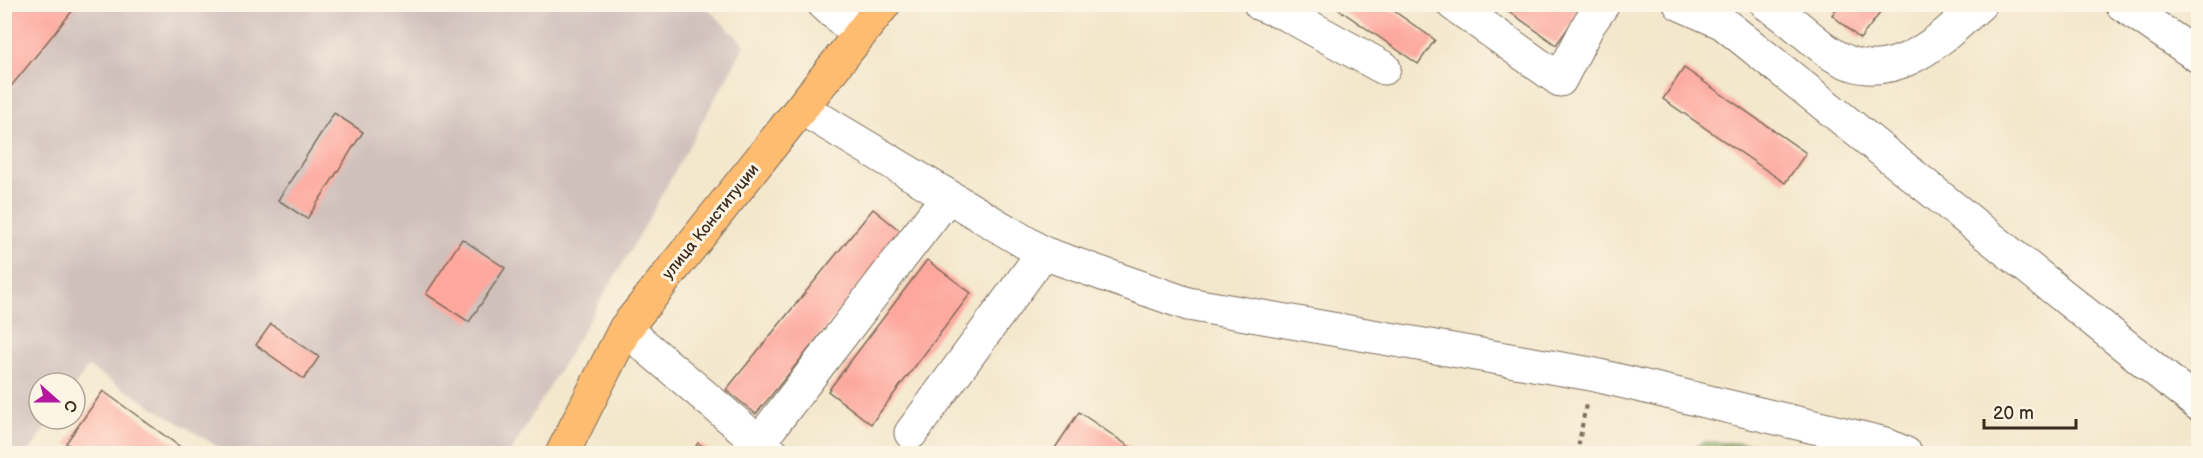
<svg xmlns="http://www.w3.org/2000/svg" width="2203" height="458" viewBox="0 0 2203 458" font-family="'Balsamiq Sans',sans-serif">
  <rect width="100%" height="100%" fill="#fcf5e5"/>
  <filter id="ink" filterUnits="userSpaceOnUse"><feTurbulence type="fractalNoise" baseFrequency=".0167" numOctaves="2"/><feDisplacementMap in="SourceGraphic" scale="12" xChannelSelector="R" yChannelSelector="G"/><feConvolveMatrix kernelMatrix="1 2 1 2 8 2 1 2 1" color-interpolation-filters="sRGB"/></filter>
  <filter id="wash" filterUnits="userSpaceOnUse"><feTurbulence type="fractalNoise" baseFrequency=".008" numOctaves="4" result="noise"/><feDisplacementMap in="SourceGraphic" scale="24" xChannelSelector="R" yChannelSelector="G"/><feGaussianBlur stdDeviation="1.35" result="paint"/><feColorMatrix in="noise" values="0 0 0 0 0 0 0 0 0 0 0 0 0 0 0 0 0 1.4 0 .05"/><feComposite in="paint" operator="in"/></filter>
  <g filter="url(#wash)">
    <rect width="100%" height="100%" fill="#f3e7cc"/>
    <path fill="#cfc0bb" d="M4,5H704L745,45L639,236L510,453H228L88,367L75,385L39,383V419H52L29,453H5Z"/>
    <path fill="#7faa62" stroke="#5d6a40" stroke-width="1.5" d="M1703,442L1846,447L1869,454H1683Z"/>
    <g id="blocks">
      <path fill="#fda79d" d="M4,4H78L4,95Z
        M1331,4H1384L1435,40L1418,64Z
        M1499,4H1585L1556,45Z
        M1840,4H1887L1860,39L1832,15Z
        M1684,68L1806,153L1785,183L1663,99Z
        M334,113L363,132L307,219L278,200Z
        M873,209L903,233L756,414L726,390Z
        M462,239L505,268L469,322L426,294Z
        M927,260L971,293L871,424L828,391Z
        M271,324L319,357L304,379L256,345Z
        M103,391L190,454H81L66,443Z
        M1079,412L1140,454H1051Z
        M698,443L713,454H691Z"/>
    </g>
  </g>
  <g filter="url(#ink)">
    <use href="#blocks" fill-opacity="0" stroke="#7b6c5b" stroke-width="1.5"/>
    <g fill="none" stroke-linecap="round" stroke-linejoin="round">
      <defs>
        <path id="minor" d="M824,4L859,35
          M1260,4L1288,15L1384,68
          M1453,4L1560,80L1589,24L1603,4
          M1680,4L1723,23L2198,404
          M1767,4C1790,18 1808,37 1829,52C1887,93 1938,42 1980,4
          M2122,4L2198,56
          M803,109L1043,253L1188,304L1591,374L1882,443L1906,454
          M625,329L773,454
          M911,433L1043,253
          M760,441L948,196"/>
        <path id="major" d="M562,454L625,329L884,4"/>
      </defs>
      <use href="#minor" stroke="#7b6c5b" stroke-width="35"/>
      <use href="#major" stroke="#7b6c5b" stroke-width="35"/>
      <path stroke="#7b6c5b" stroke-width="4" stroke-dasharray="4.5 4.5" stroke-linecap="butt" d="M1577,454L1586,404"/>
      <use href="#minor" stroke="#fff" stroke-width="33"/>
      <use href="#major" stroke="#febc71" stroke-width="33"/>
    </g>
  </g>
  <g text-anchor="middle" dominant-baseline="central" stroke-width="6" stroke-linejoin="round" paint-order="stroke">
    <g font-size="16" fill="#3b2a1e" stroke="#fcf5e5">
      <text transform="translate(711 222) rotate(-51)">улица Конституции</text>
    </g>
  </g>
  <rect width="2203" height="458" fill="none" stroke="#fcf5e5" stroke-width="24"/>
  <g transform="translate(57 401) rotate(111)"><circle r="28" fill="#fcf5e5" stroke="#afa495" stroke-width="1.5"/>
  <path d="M0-4.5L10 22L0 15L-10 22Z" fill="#b5179e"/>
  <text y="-9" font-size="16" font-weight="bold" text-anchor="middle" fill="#3b2a1e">С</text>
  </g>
  <path d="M1984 419v9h92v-9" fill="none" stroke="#3b2a1e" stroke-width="3"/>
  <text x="1993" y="419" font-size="18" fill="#3b2a1e" stroke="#fcf5e5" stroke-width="4.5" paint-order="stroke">20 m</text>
</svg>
